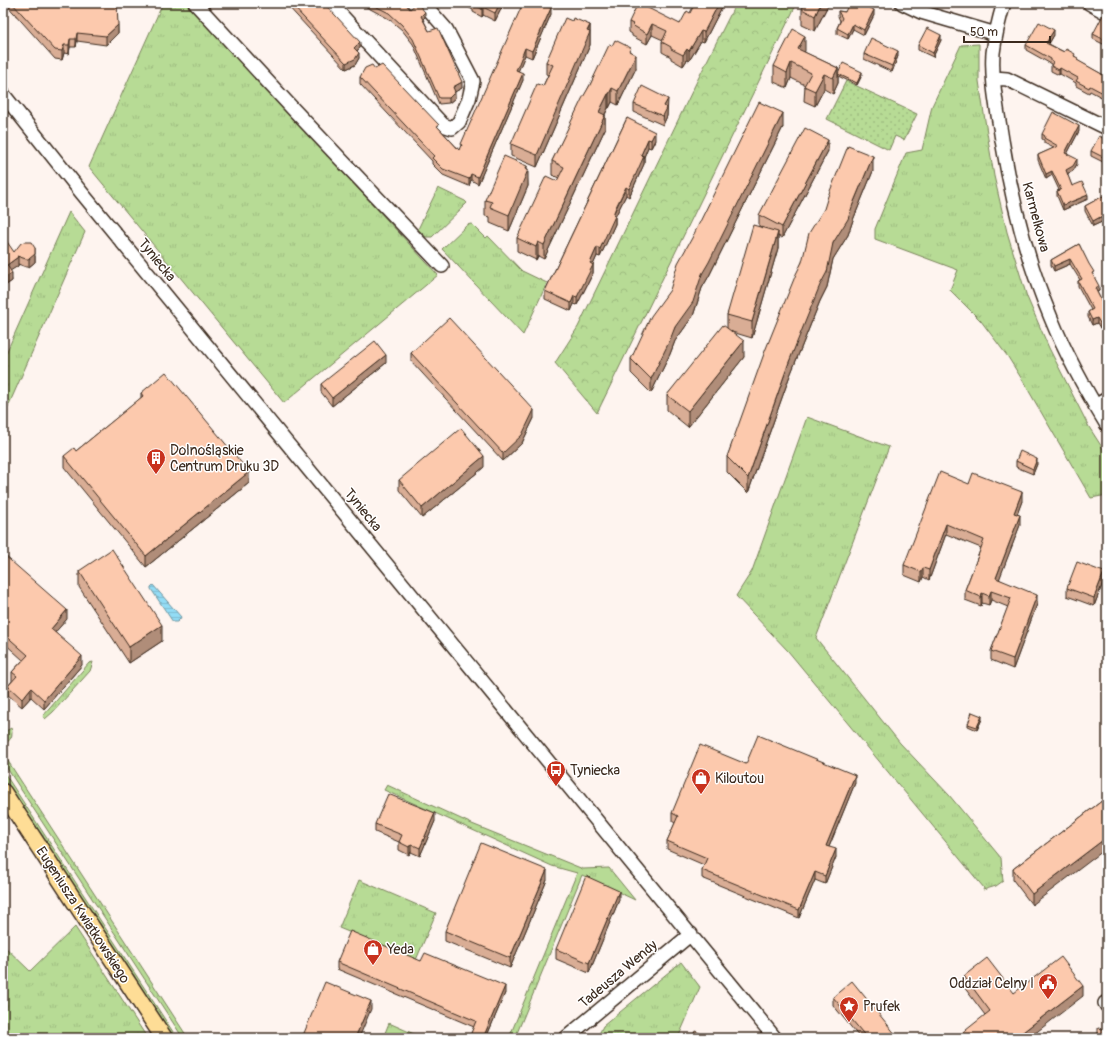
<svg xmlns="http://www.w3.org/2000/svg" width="1110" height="1041" viewBox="0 0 1110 1041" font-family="Pangolin,sans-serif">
  <defs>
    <pattern id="grass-tufts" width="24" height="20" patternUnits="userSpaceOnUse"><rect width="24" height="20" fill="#b7db95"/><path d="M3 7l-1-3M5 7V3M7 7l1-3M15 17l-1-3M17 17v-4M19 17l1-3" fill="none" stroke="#9ebc80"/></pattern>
    <pattern id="forest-crowns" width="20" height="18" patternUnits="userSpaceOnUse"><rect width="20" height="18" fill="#b7db95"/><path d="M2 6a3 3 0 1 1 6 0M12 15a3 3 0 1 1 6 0" fill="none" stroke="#9ebc80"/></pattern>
    <pattern id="park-dots" width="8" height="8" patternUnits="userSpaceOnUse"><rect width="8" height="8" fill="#b7db95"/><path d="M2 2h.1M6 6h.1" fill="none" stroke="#9ebc80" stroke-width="1.8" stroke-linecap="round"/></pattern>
    <pattern id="water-rules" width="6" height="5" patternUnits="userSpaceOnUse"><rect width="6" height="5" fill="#93dcf5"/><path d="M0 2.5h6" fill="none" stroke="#80bdd2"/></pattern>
  </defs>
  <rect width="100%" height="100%" fill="#fef4ef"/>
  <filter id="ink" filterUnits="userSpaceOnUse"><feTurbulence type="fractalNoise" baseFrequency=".025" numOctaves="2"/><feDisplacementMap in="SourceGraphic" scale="8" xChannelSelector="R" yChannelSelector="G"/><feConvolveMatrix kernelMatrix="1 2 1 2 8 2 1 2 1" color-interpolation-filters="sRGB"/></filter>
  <g filter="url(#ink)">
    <path fill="url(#grass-tufts)" stroke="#79825a" d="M163,3H186L189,6L438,275L284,403L89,167Z
      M979,44V81L984,114L994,176L1007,232L1027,297L1049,348L1089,427L1107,455V495L1091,498L1023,381L1008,357L981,321L950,290L958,270L875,239V229L906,153L922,150L932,106L961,45Z
      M438,188L465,201L467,203L432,237H426L418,229Z
      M69,212L85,232L3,418V360Z
      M471,224L473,225L486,238L488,236L522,271L547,283L523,335L442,249L467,225Z
      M807,417L889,447L816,638L900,743L949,795L1001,858L1003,881L996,886L983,890L984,888L788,651L736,596L752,571Z
      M93,662L90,671L53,712L45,719L43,716L89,663Z
      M11,728C14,736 10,741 3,745V733Z
      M6,758L188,1038H183L3,762Z
      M3,771L177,1038H172L3,779Z
      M387,785L472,824L583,869L609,868L635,900L582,875L515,1038H509L577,873L552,866L384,790Z
      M359,880L436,913L416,960L339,928Z
      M75,927L146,1036L147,1038H3V945L30,971Z
      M681,962L700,987L678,1038H597L603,1026Z
      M389,1023L423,1038H383Z"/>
    <path fill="url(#forest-crowns)" stroke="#79825a" d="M736,3H797L597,413L555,363L578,327L697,81Z"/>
    <path fill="url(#park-dots)" stroke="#79825a" d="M846,81L917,114L904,140L895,136L889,150L827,119Z"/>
    <path fill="url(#water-rules)" stroke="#70959f" d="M153,585L181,617L180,619L177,622H173L151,589V587Z"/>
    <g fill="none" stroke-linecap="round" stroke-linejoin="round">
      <defs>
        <path id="minor" d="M195,3L294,110L442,266
          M330,3L443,125L452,128L459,122L469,99L473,81L446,29L423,3
          M902,3L921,12L996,34
          M1004,3C999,19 995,36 993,53C991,81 998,113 1002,140C1012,201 1027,261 1051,318C1066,355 1086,391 1107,425
          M1089,3L1107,13
          M994,78L1007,79L1107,128
          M3,94L81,192L775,1038
          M1095,406L1107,399
          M1107,1002L1105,1003L1107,1006
          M566,1038L691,934"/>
        <path id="major" d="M3,792L164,1038"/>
      </defs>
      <use href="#minor" stroke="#3b2a1e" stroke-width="16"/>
      <use href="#major" stroke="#3b2a1e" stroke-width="19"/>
      <use href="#minor" stroke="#fff" stroke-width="13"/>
      <use href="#major" stroke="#fedd96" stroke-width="16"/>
    </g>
    <path fill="#d9ad95" stroke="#3b2a1e" d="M5,3H124V4H117L118,33L106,45L77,41L76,47H70L69,54L64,53L62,60L55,59Z
      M285,3H324L360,48L357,51L359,58L355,65L346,69Z
      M359,3H405L410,9L425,17L423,19L429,31L462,88L454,92L455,98L449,103L439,104L413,44L402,30L389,19Z
      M461,3H504L495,21L483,15L482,17L473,12V10Z
      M546,3V6L551,14L532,58L525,55L518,71L523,80L478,184L471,180L469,186L443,175L432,164V161L360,84V77L375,69L439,128L459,150Z
      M724,3L704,42L701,41L689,61L687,60L683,66L671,59V57L662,52V42L663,40L652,35L647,44L632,36V34L629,32V22L680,24L690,13Z
      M829,3L815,31L802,25V9Z
      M838,11L874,15L864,35L853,29L848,39L837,34V28L840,21L838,16Z
      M1107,17V46L1093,39V34Z
      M572,21L590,25V45L537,167L511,156V144L543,86L548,75L546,74V62Z
      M1054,35L1049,44L1064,52L1075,56L1078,61L1107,77V100L1090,91L1089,93L1076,86V83L1060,74L1059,75L1051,71V64L1026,50V45Z
      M941,40L933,57L918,50V45Z
      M612,46L631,52L636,68L618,105L612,102L609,108H608L605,115V129L544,259L538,256L536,260L517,251V238L557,181L559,178L552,175V161L590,85Z
      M805,51L804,52L838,68V83L833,94L824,89L815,106L804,101L805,85L791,78L787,88L774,82V66Z
      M864,54L898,56L892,72L864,59Z
      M838,74L862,75L857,85L838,76Z
      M634,104L668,107L667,108V116L663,125L634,112Z
      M627,118L655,140L651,148L648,147L644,157V164L636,182L629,197L626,195L615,217V224L600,257L597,256L593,265V273L577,305L574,304L571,311L545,299V291Z
      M783,127L709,276L702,288L693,316L675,341L670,354L651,393L631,373V359Z
      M1079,131L1067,154L1077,164L1073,171L1067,174L1072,186L1088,199L1063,210L1057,196V191L1059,190L1052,175L1046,179L1038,160V155L1054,148L1044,143V140L1042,139V134Z
      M1107,140V164L1091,156V151Z
      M828,151L782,238L778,236V248L752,338L732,332L744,357L688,427L667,410V395L727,328V315L761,227L759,226V215Z
      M527,170L528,186L509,231L490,223V217L485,216V200Z
      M873,171L853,220L848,235L833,259L827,287L820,301L789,378L748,493L727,472V457L802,262Z
      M1107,194L1105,222L1104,221L1093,226L1085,211V206Z
      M1079,244L1094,277L1099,291L1097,292L1103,304L1100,328L1097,323L1092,325L1088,317V312L1091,310L1078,286V281L1080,280L1070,264L1054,271L1051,265V260Z
      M14,252L35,256V262L29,267H26L18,264V266L10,270L12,281L3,287Z
      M411,353L534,418L522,443L503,461L411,361Z
      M386,363L332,406L321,392V384Z
      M141,393L249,483L146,567L64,467V456L76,451L141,398Z
      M1016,461L1037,464L1033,474L1016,467Z
      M484,467L422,518L399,490V480Z
      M969,484L1022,501L1017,514L1020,525L999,579L1037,604L1013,669L991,660V651L1008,607L991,600L989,605L982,603L981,606L965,600V590L981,548L946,534L929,580L923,577L921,582L904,575V565Z
      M3,554L67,619L55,632L82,665L44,709L31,697L22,707L8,695V686L12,681V672L23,660L3,642Z
      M79,571L162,641L129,663L79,587Z
      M1104,580L1094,606L1067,596V588Z
      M982,719L977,730L968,726V724Z
      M746,764L855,783L829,847L836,857L825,884L815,880L799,918L702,878V870L704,865L667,849V841L675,823L672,821V813Z
      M1107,797L1032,905L1013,880V869Z
      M435,821L420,856L411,852L409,855L399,850V842L375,832V824Z
      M547,880L510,968L445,941V931Z
      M619,900L589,973L556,959V949Z
      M421,961L505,993L486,1038H469L474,1027L337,969V962Z
      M964,976L1014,993L1083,996L985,1015L964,987Z
      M833,997L896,1038H860L833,1005Z"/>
    <path fill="#b08d79" stroke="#3b2a1e" d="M500,3H504L495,21V13Z
      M719,3H724L704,42V32Z
      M821,3H829L815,31V16Z
      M483,7V15L482,17V9Z
      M551,8V14L532,58V51Z
      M874,10V15L864,35V30Z
      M425,12V17L421,21V16Z
      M652,24V35L647,44V34Z
      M853,24V29L848,39V34Z
      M118,25V33L106,45V36Z
      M590,25V45L537,167V155Z
      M1054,30V35L1046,48V43Z
      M701,31V41L689,61V51Z
      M77,33V41L76,47V39Z
      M941,35V40L933,57V53Z
      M805,36V51L798,64V49Z
      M70,39V47L69,54V45Z
      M360,42V48L354,53V48Z
      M64,45V53L62,60V51Z
      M525,48V55L518,72L516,70Z
      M687,49V60L683,66V55Z
      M898,51V56L892,72V66Z
      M359,53V58L355,65L346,69V63Z
      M636,55V68L618,105V91Z
      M791,63V78L787,88V73Z
      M838,68V83L833,94V78Z
      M1060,68V74L1059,75V70Z
      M862,72V75L857,85V83Z
      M523,73V80L478,184V177Z
      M824,74V89L815,106V91Z
      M462,82V88L453,93V87Z
      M612,88V102L609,108V94Z
      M455,92V98L449,103V98Z
      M608,94V108L599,126V112Z
      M668,99L667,116L663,125L664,106Z
      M783,113V127L709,276L702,288L693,316L675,341L670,354L651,393V379L675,327Z
      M605,115V129L544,259V245Z
      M1079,126V131L1065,158V153Z
      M655,132V140L651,148V140Z
      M648,139V147L644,157V164L629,197V189L641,155Z
      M828,140V151L782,238V227Z
      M873,156V171L853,220L848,235L833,259L827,287L820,301L789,378L748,493V478L789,362L833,243L853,204Z
      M1077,159V164L1073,171L1066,174V170Z
      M527,166V173L528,170V186L509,231V215Z
      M1052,171V175L1046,179V174Z
      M471,174V180L469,186V179Z
      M626,187V195L615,217V224L600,257V249L613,215Z
      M1088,195V199L1063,210V205Z
      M1104,215V221L1093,226V221Z
      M1107,215V221L1105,222V216Z
      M778,232V248L752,338V322Z
      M538,242V256L536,260V247Z
      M597,247V256L593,265V273L577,305V297L590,263Z
      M35,248V262L29,267V259Z
      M18,257V266L7,273V265Z
      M1070,259V264L1054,271V266Z
      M12,273V281L3,287V279Z
      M1099,286V291L1095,293V288Z
      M574,296V304L571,311V303Z
      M1097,318V323L1092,325V320Z
      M1107,320V325L1100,328V323Z
      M744,341V357L688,427V411Z
      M386,355V363L332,406V398Z
      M534,410V418L522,443L503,461V453Z
      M484,456V467L422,518V508Z
      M1037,459V464L1033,474V469Z
      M249,472V483L146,567V556Z
      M1022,492V501L1014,523V513Z
      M1020,515V525L996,588V578Z
      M946,524V534L929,580V570Z
      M923,568V577L921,582V572Z
      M1104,572V580L1094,606V598Z
      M991,591V600L989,605V596Z
      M982,593V603L981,606V597Z
      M1037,595V604L1013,669V659Z
      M67,610V619L51,637V629Z
      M162,625V641L129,663V647Z
      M82,656V665L44,709V700Z
      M31,688V697L22,707V699Z
      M982,716V719L977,730V727Z
      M855,775V783L826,854V846Z
      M435,813V821L420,856V848Z
      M1107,837V848L1032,905V894Z
      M411,844V852L409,855V847Z
      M836,849V857L825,884V876Z
      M547,870V880L510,968V958Z
      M815,872V880L799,918V910Z
      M619,891V900L589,973V963Z
      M505,986V993L486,1038H483Z
      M1083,986V996L1029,1038H1015Z
      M371,1001V1009L359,1038H355Z
      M896,1035V1038H892Z"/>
    <path fill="#fcc9ad" stroke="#3b2a1e" d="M12,3H117L118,25L106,36L77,33L76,39H70L69,45H64L62,51L55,50Z
      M290,3H324L360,42L354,48L359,53L355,59L346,63Z
      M369,3H405L410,9L417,3L425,12L421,16L429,31L438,28L462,82L453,87L455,92L449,98H439L413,39L402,25L389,13Z
      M473,3H500L495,13L483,7L482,9L473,4Z
      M523,3H545L544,5L551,8L532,51L525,48L518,66L516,70L523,73L478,177L471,174L469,179L443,169L432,158L434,156L360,77L365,68L372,65L375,69L382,65L439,125L437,126L459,150L461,145L462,146L461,144Z
      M638,3L680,24L687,11L690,13L695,3H719L704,32L701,31L689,51L687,49L683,55L671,49V47L662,42L667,31L652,24L647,34L632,25L633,24L629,22Z
      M805,3H821L815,16L802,9Z
      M849,3H861L874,10L864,30L853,24L848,34L837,28L842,18L838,11L845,12Z
      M1103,15L1107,17V41L1093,34Z
      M565,18L572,21L573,18L590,25L587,31L590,32L537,155L511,144L537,84L543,86L553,65L546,62Z
      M1039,22L1054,30L1046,43L1064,52L1066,49L1075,54L1074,56L1078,58L1077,60L1107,77V95L1090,86L1089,88L1076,81L1078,78L1060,68L1059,70L1051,66L1053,62L1051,61V59L1026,45Z
      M927,28L941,35L933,53L918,45Z
      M793,29L805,36L798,49L838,68L833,78L824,74L815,91L804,86L811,73L791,63L787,73L774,66Z
      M871,38L898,51L892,66L864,54Z
      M615,40L631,48L629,51L636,55L618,91L612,88L609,94H608L599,112L605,115L544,245L538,242L536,247L517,238L546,176L557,181L564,167L552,161L582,99L590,85L609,45L612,46Z
      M843,63L862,72L857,83L838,74Z
      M642,86L668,99L664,106L667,108L663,116L634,104Z
      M759,102L783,113L709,262L702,274L693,302L675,327L670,340L651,379L631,359L651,316L670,290L678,263L692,238Z
      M1053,112L1079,126L1065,153L1077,159L1073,166L1066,170L1072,186L1082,182L1088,195L1063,205L1057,191L1061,190L1052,171L1046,174L1038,155L1058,146L1044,138L1045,136L1042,134Z
      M627,118L655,132L651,140L648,139L641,155L644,156L636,174L629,189L626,187L616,207L613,215L615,216L600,249L597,247L590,263L593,265L577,297L574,296L571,303L545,291Z
      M805,128L828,140L782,227L759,215Z
      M1099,136L1107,140V159L1091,151Z
      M848,146L873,156L853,204L848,219L833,243L827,272L820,285L789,362L748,478L727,457L765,351L796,274L802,262L809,233L824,209L828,196Z
      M504,156L527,166L526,169L528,170L509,215L490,207L492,202L485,200Z
      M1107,194V215L1105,216L1104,215L1093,221L1085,206Z
      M753,225L778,232L752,322L727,315Z
      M3,236L14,252L21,243L24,242H31L35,248V254L29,259H26L17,256L18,257L7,265L12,273L3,279Z
      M1079,244L1089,264L1094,272L1092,273L1099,286L1095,288L1103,304L1106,303L1107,305V320L1100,323L1097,318L1092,320L1088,312L1093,309L1078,281L1082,279L1070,259L1054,266L1051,260Z
      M449,318L534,410L522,435L503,453L411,353Z
      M723,325L744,341L688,411L667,395Z
      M375,341L386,355L332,398L321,384Z
      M166,372L249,472L146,556L64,456L74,448L76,451L143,396L141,393Z
      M461,428L484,456L422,508L399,480Z
      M1020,451L1037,459L1033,469L1016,461Z
      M940,472L969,484L973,473L1022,492L1014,513L1020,515L996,578L1037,595L1013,659L991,651L1011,598L991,591L989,596L982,593L981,597L965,590L984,540L946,524L929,570L923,568L921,572L904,565Z
      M112,549L162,625L129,647L79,571Z
      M3,554L67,610L51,629L82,656L44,700L31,688L22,699L8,686L17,676L12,672L28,655L3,633Z
      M1077,562L1104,572L1094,598L1067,588Z
      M972,712L982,716L977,727L968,724Z
      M758,735L855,775L826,846L836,849L825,876L815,872L799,910L702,870L707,858L667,841L678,816L672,813L700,745L746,764Z
      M388,794L435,813L420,848L411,844L409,847L399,842L402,835L375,824Z
      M1107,797V837L1032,894L1013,869Z
      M481,843L547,870L510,958L445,931Z
      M586,876L619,891L589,963L556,949Z
      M350,931L421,961L425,953L505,986L483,1038H469L476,1021L337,962Z
      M1061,957L1083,986L1015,1038H956L990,1011L964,976L987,958L1014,993Z
      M852,981L896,1035L892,1038H867L833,997Z
      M325,982L371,1001L355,1038H302Z
      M1107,1026V1038H1095L1094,1036L1098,1033V1028L1103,1029Z
      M695,1031L711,1038H692Z"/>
  </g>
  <defs>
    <symbol id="building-pin" viewBox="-11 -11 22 30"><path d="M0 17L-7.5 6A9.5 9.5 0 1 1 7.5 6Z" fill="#c8321e" stroke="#fff"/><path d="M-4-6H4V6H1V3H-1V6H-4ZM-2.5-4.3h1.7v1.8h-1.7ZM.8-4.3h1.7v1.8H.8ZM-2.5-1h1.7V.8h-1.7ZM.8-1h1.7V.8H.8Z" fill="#fff"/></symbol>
    <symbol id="bus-pin" viewBox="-11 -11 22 30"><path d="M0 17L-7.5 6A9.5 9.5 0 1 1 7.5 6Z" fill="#c8321e" stroke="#fff"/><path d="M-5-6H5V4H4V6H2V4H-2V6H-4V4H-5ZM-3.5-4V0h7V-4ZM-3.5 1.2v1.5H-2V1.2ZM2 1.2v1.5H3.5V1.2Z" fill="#fff"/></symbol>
    <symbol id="shop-pin" viewBox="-11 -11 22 30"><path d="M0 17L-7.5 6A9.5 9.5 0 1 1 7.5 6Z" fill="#c8321e" stroke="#fff"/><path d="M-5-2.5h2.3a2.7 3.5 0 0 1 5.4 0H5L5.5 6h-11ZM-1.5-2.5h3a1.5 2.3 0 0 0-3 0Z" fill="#fff"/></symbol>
    <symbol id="civic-pin" viewBox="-11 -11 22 30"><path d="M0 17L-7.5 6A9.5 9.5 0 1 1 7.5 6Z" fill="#c8321e" stroke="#fff"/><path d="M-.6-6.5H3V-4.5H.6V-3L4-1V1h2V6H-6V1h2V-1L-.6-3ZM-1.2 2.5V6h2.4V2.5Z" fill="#fff"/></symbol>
    <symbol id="sight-pin" viewBox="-11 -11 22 30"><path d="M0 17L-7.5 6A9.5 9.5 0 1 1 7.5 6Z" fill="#c8321e" stroke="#fff"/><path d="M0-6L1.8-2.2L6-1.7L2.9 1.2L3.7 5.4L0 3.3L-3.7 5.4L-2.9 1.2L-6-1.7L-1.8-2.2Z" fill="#fff"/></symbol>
  </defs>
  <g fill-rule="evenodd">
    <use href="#building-pin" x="145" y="447" width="22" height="30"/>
    <use href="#bus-pin" x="545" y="759" width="22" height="30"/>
    <use href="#shop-pin" x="690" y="767" width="22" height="30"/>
    <use href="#shop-pin" x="362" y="938" width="22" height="30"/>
    <use href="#civic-pin" x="1037" y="972" width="22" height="30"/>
    <use href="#sight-pin" x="838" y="995" width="22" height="30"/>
  </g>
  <g text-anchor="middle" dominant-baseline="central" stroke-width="3" stroke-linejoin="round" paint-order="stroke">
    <g font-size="14" fill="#3b2a1e" stroke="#fff">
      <text transform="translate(1036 217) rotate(75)">Karmelkowa</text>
      <text transform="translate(157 260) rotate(51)">Tyniecka</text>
      <text transform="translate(363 510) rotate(51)">Tyniecka</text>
      <text transform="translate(83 915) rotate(57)">Eugeniusza Kwiatkowskiego</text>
      <text transform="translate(618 974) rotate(-40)">Tadeusza Wendy</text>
    </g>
    <g font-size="14" fill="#3b2a1e" stroke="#fff" text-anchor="start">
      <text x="170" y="450">Dolnośląskie<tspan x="170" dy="16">Centrum Druku 3D</tspan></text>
      <text x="570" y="770">Tyniecka</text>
      <text x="715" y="778">Kiloutou</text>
      <text x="387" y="949">Yeda</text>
      <text x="1034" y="983" text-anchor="end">Oddział Celny I</text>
      <text x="863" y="1006">Prufek</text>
    </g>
  </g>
  <rect width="1110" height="1041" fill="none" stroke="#fff" stroke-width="16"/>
  <rect x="8" y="8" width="1094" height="1025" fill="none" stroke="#3b2a1e" stroke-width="1.5" filter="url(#ink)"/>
  <path d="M964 36v6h86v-6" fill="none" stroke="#3b2a1e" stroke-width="2"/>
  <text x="970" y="36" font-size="12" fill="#3b2a1e" stroke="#ffffff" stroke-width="3" paint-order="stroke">50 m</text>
</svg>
